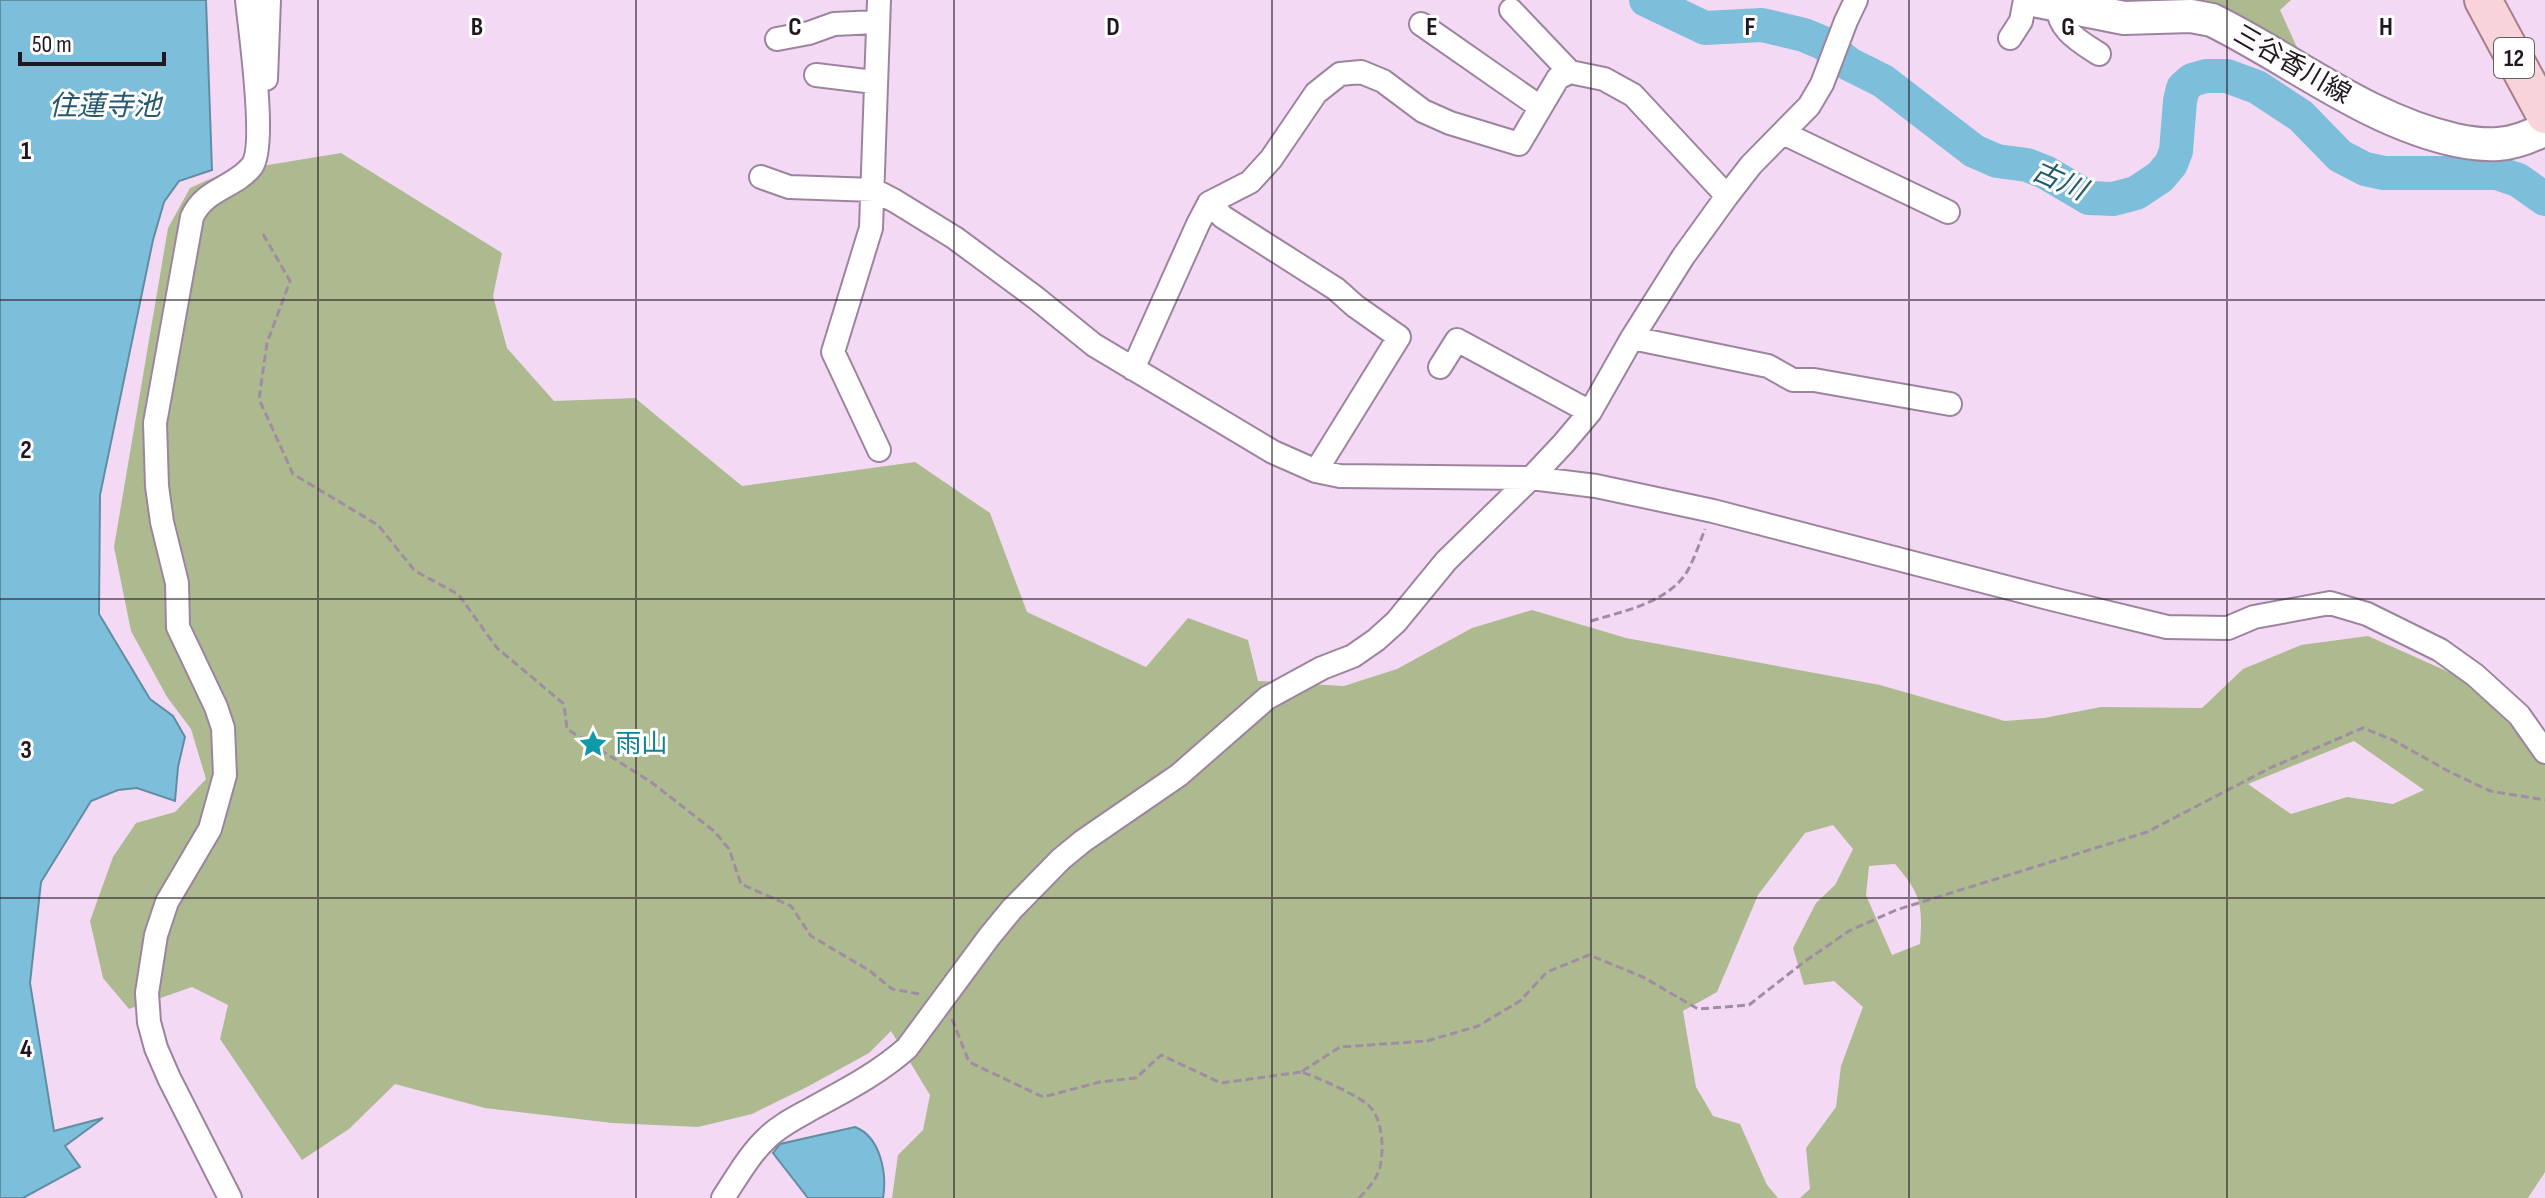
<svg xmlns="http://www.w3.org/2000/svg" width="2545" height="1198" viewBox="0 0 2545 1198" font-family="'Sofia Sans Condensed','Noto Sans JP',sans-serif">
  <rect width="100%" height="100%" fill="#f4d9f5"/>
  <path fill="#adba8f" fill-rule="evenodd" d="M2198,0H2291L2280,10L2300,54L2199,5Z
    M341,153L502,253L493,296L507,348L554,401L635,398L742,486L915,462L990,513L1027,612L1146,667L1188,618L1248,640L1258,681L1344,686L1397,669L1472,628L1532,610L1626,638L1880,685L2005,721L2044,718L2101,707L2202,708L2243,669L2301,645L2368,636L2460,677L2508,713L2545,763V1172L2528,1198H1800L1810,1189L1806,1148L1836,1107L1841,1066L1863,1007L1834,981L1804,985L1793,948L1816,903L1835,885L1853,849L1833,825L1805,833L1758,895L1717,992L1683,1011L1696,1087L1713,1116L1740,1124L1767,1185L1778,1198H892L898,1155L923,1130L930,1095L891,1031L869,1053L807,1087L752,1114L698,1127L612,1123L485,1108L395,1084L349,1129L302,1160L220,1039L228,1005L192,987L129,1009L103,978L90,921L113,857L136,823L175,812L206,779L191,729L167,697L131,631L114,547L168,228L190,188L226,172ZM2354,741L2424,790L2393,804L2347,797L2291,814L2248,784ZM1895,864C1921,894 1923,904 1920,944L1892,955L1866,895L1869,866Z"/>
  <path fill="#7dbfdb" stroke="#618da3" stroke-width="2" d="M0,0H206L212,170L179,181L164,202L153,240L100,495L99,614L150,699L173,716L185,737L178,767L175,801L137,788L118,790L91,801L41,882L30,983L54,1131L103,1118L65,1146L80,1167L23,1198H0Z
    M855,1127C881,1137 887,1174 883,1198H808L773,1153L780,1144Z"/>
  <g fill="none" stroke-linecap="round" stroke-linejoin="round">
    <path stroke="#7dbfdb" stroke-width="34" d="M1646,0L1705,28L1762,25L1804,35L1823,43L1849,64L1883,81L1974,151L1997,161L2027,165L2045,172L2089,198L2113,199L2136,193L2160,177L2171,164L2176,151L2180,101L2183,88L2192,80L2206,76H2227L2257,87L2301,116L2340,156L2365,169L2384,173H2497L2518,180L2545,199"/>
    <defs>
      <path id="street" d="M2059,0C2053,27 2080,42 2099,54
        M1511,10L1570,72
        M1421,24L1540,107
        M2010,38L2021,21L2025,0
        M777,39L809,33L834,24L877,22
        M816,75L874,82
        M266,79L269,0
        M1783,133L1948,212
        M761,177L789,187L874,190L895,201L955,238L1036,298L1094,345L1273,452L1316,471L1340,476L1531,478L1596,486L1713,511L2052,599L2167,627L2228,628L2254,617L2330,603L2367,614L2440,650L2475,675L2519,715L2545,752
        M1209,203L1223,217L1336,289L1355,306L1399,337L1316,471
        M1632,338L1768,366L1793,380H1814L1950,404
        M1440,367L1457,340L1590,412
        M1133,369L1198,224L1209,203L1250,182L1271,159L1316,93L1340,74L1361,72L1383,81L1423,111L1450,123L1519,144L1558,78L1570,72L1604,79L1633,95L1727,196
        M879,450L833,352L871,228L879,0
        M230,1198L169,1078L156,1048L149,1022L147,993L156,935L167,902L210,829L225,775L223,728L216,707L178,627L177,583L162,522L157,486L155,423L192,217C205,188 235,188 252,166C267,145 250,31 247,0
        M723,1198C737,1177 749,1155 767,1138C780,1125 797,1117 813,1108C846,1090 879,1073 907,1048L989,937L1012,909L1061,859L1083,841L1179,775L1267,698L1322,668L1353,656L1376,640L1396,622L1446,561L1531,478L1563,444L1590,412L1632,338L1683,257L1727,196L1751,165L1809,106L1822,84L1846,21L1856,0"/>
      <path id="secondary" d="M2033,0L2124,18L2191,16L2212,20C2293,60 2366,120 2455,140C2469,143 2484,145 2498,144C2515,143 2530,137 2545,129"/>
      <path id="primary" d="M2483,0L2545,115"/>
    </defs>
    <use href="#street" stroke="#9d849e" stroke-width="26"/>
    <use href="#secondary" stroke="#9d849e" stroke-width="36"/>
    <use href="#primary" stroke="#aa7e88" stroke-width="40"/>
    <path stroke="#a18da2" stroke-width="3" stroke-dasharray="8 4" stroke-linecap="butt" d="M263,234L290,281L267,343L259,399L293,474L378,525L415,571L458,594L497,648L564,704L567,729L651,782L714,831L729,849L741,884L791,906L811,936L870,971L892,989L919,994
      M1591,621C1624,611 1670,602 1688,570C1695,557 1700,542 1705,529
      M952,1019L969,1062L1043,1097L1100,1082L1136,1078L1161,1055L1221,1083L1301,1072
      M1359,1198C1368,1189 1377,1179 1380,1167C1384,1149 1383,1119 1369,1106C1358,1095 1317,1077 1301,1072L1340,1047L1427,1041L1478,1026L1520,1001L1547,972L1589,955L1643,977L1698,1009L1749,1005L1804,962L1849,931L1896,910L2147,832L2272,767L2363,728L2393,740L2448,771L2490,791L2545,800"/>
    <use href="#street" stroke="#fff" stroke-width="22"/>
    <use href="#secondary" stroke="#fff" stroke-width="32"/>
    <use href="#primary" stroke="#f8d3d9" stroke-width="36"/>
  </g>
  <path fill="none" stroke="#201721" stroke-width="2" stroke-opacity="0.55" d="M318,0V1198M636,0V1198M954,0V1198M1272,0V1198M1591,0V1198M1909,0V1198M2227,0V1198M0,300H2545M0,599H2545M0,898H2545"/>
  <defs>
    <symbol id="sight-bare" viewBox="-9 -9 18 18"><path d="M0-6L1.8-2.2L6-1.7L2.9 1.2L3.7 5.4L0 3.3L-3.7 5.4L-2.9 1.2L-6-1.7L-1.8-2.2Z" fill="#0f9aa8" stroke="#fff" stroke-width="2.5" paint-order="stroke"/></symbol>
  </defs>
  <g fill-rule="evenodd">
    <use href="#sight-bare" x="573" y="724" width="40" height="40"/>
  </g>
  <g text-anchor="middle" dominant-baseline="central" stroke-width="6" stroke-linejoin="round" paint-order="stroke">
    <rect fill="#fff" stroke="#635d64" stroke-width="2" x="2494" y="38" width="40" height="40" rx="6"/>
    <g font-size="24" font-weight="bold" fill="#201721">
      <text x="2514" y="58">12</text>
    </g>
    <g font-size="26" fill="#201721" stroke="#fff">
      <text transform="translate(2292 65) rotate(30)">三谷香川線</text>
    </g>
    <g font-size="26" fill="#0d838f" stroke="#fff" text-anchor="start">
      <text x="615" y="744">雨山</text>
    </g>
    <g font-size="28" font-style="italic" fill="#24596e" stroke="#fff">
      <text x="105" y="106">住蓮寺池</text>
      <text transform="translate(2059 181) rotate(24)">古川</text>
    </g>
  </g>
  <g font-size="26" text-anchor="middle" font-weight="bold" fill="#201721" stroke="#fff" stroke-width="6" stroke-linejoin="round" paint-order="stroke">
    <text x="477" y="35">B</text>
    <text x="795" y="35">C</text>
    <text x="1113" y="35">D</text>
    <text x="1432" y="35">E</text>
    <text x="1750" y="35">F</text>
    <text x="2068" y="35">G</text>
    <text x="2386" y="35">H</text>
    <text x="26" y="159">1</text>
    <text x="26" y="458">2</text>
    <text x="26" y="758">3</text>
    <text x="26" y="1057">4</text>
  </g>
  <path d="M20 52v12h144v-12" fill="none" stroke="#201721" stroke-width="4"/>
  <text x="32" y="52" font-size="24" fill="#201721" stroke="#ffffff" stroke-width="6" paint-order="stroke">50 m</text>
</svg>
